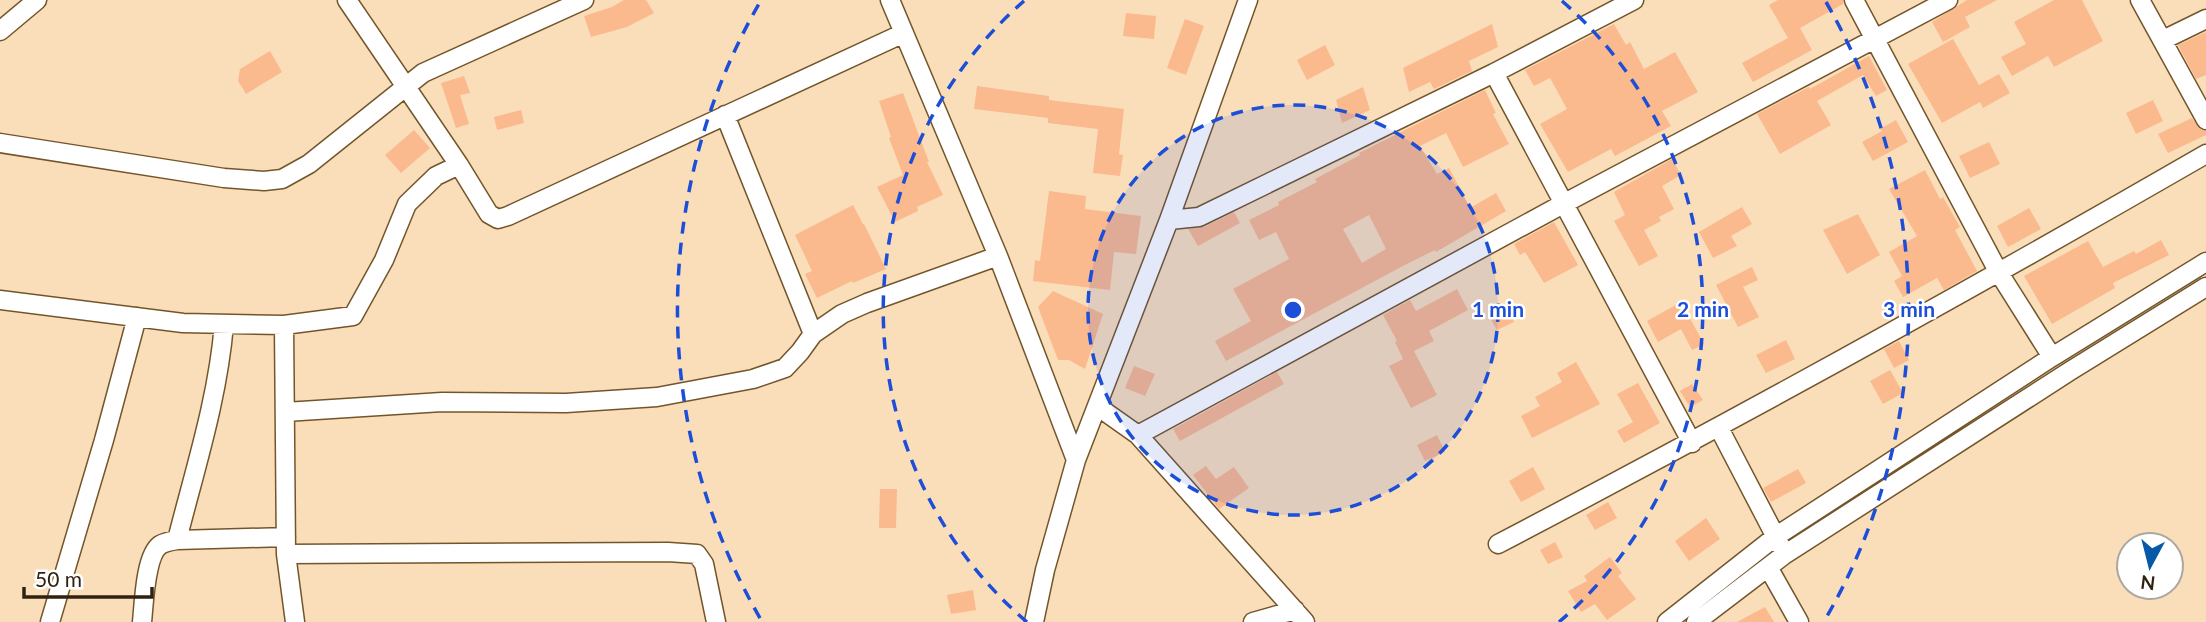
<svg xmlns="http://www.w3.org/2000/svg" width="2206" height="622" viewBox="0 0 2206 622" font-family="Lato,sans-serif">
  <rect width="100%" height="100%" fill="#fadeba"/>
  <path fill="#fbb98e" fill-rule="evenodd" d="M624,0H646L654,13L627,27L591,37L584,16L612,7Z
    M1778,0H1843V4L1800,28L1812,50L1753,82L1742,63L1788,38L1769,5Z
    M1967,0H1997L1965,17L1970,27L1943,42L1932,22Z
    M2054,0H2082L2103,41L2054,67L2048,56L2012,76L2001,57L2026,44L2014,22Z
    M1126,13L1156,16L1154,39L1123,36Z
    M1185,19L1204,26L1186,75L1167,68Z
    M1492,24L1498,47L1469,61L1472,71L1434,89L1430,82L1409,92L1403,68Z
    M1614,24L1626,45L1630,42L1644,69L1675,52L1698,92L1662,111L1671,126L1615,156L1611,149L1568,172L1540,124L1567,109L1550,78L1534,86L1525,70Z
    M2206,32V75L2196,79L2178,45Z
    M1953,39L1979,85L1999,74L2010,93L1983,108L1980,102L1942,123L1908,64Z
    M1325,45L1335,65L1307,80L1297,60Z
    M270,51L282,72L246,94L238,81L240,69Z
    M1869,56L1887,90L1876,96L1863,75L1817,101L1831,125L1780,154L1757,114L1809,87L1810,89Z
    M464,76L470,93L460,95L469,124L456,128L441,83Z
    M977,86L1049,96V100L1124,109L1119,154L1123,155L1120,176L1093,173L1098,129L1048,123V118L974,109Z
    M1363,87L1370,110L1342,123L1336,100Z
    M1485,90L1496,113L1493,114L1509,144L1463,167L1446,133L1420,146L1437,174L1449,168L1470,208L1496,193L1506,211L1436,252L1435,250L1399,268L1226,361L1215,341L1251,321L1233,289L1289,259L1276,232L1259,240L1249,220L1279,205L1278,202L1317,182L1315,179L1360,155L1359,153ZM1369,215L1386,249L1362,263L1343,229Z
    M903,93L929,162H927L943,195L917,207L918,211L895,222L877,187L903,175L889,138L891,137L879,101Z
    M2153,100L2163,121L2136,134L2126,113Z
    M521,110L524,123L497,130L494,117Z
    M2192,118L2200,129L2206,131V135L2168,153L2158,134Z
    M1896,120L1908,142L1873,161L1862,142L1882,131L1880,129Z
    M414,130L430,148L401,173L385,155Z
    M1989,142L2000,164L1970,178L1959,156Z
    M1672,159L1681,175L1662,186L1674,209L1659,217L1661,221L1644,230L1658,256L1639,266L1614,221L1625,215L1614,192Z
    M1925,170L1940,199L1943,197L1960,227L1955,230L1977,271L1944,290L1937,278L1903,297L1894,281L1902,276L1889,252L1917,236L1889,189Z
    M1049,191L1086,196L1085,209L1141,216L1136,254L1114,252L1110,290L1033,281L1035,260L1040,261Z
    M853,205L863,224H864L886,269L853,283L852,281L817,298L805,274L812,271L795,235Z
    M1742,207L1752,224L1731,236L1737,246L1713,258L1699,232Z
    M2029,208L2041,229L2008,247L1997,226Z
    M1234,212L1240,223L1198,246L1188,229L1204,227Z
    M1858,214L1880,255L1847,274L1823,230Z
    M1554,222L1578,265L1544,283L1525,252L1520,255L1514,244Z
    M2161,240L2169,255L2113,283L2115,288L2052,324L2024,276L2088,241L2103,267L2134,251L2136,254Z
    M1752,267L1758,280L1743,287L1759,317L1738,327L1716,285Z
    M1457,289L1468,310L1429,331L1434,341L1414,351L1437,395L1411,408L1389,366L1403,359L1395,342L1397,341L1383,315L1410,300L1416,311Z
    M1053,291L1103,314L1085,369L1069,360H1058L1038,307Z
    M1681,302L1704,344L1692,350L1681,329L1658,342L1647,321Z
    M1507,307L1514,322L1497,330L1489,316Z
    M1786,340L1795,359L1766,373L1756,355Z
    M1899,341L1909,360L1894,368L1884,349Z
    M1576,362L1600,404L1532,438L1521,416L1540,406L1535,397L1562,382L1557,373Z
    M1134,366L1155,374L1145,396L1125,388Z
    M1890,370L1903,393L1883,404L1870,381Z
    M1277,372L1284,384L1180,441L1173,429Z
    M1638,383L1660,423L1624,443L1617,431L1633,422L1617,394Z
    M1692,384L1703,400L1690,407L1680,391Z
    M1437,435L1445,452L1425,461L1417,445Z
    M1206,466L1216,479L1234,467L1249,488L1219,509L1193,475Z
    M1533,467L1545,489L1521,502L1509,481Z
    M1798,469L1806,483L1771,502L1763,488Z
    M880,489H897L896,528H879Z
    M1608,502L1617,518L1595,530L1586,515Z
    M1706,518L1720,539L1689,561L1675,541Z
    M1555,542L1563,557L1548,564L1540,550Z
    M1610,557L1622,573L1618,576L1636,599L1607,620L1595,604L1581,612L1568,591L1587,581L1584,576Z
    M973,590L976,610L951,614L947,595Z
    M1765,607L1774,622H1737Z"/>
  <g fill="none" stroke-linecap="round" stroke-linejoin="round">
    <defs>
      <path id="minor" d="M347,0L459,165L489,214L498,219L508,216L904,33
        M890,0L998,256L1076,460
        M1854,0L1999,273L2052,357
        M2140,0L2206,120
        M0,31L37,0
        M2163,40L2206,19
        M1494,73L1692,443
        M725,115L813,334
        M0,143L224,178L264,181L282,179L309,164L423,73L584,0
        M1169,220L1199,217L1494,73L1634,0
        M0,300L183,323L284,325L353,316L384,260L407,204L436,176L459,165
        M284,325L286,554L295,622
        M1097,406L1138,435L1305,622
        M285,412L442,402L566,403L657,397L753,379L785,368L800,352L813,334L842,314L867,303L998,256
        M1719,428L1780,545
        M1138,435L1563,204L1948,0
        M177,540C195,469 218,398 224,324
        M1498,544C1737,419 1972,289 2206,154
        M286,554L668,552L697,554L704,564L716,622
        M1768,567L1799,622
        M50,622L104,440L137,317
        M142,622C144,604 145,556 160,545C165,542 171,541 177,540L286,537
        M1034,622L1045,570L1076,460L1169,220L1248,0
        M1253,622L1295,610
        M1667,622L1775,537L2052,357L2206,262
        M1696,622L1784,555L2070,371L2206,287"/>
    </defs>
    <use href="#minor" stroke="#73552a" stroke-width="21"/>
    <use href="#minor" stroke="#fff" stroke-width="18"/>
  </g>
  <circle cx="1293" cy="310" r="205" fill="#1d4ed8" fill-opacity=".12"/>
  <g fill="none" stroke="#1d4ed8" stroke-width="3.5" stroke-dasharray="12 9">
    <circle cx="1293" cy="310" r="205"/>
    <path d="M1027 622A410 410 0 0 1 1024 1M1562 1A410 410 0 0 1 1559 622"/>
    <path d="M760 618A616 616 0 0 1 760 2M1826 2A616 616 0 0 1 1826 618"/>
  </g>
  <circle cx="1293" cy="310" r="10" fill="#1d4ed8" stroke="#fff" stroke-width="3.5"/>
  <g font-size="21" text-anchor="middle" font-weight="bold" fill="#1d4ed8" stroke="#fff" stroke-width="5" stroke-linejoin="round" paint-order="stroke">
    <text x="1498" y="317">1 min</text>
    <text x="1703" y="317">2 min</text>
    <text x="1909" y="317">3 min</text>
  </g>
  <g transform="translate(2150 566) rotate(187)"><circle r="33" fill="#ffffff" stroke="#aca79f" stroke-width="2"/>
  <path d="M0-5L12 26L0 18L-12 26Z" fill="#0758a7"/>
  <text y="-10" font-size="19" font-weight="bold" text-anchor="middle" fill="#302210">N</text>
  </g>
  <path d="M24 587v10h128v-10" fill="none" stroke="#302210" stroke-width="3.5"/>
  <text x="35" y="587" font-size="21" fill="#302210" stroke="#ffffff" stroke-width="5" paint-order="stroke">50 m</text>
</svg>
